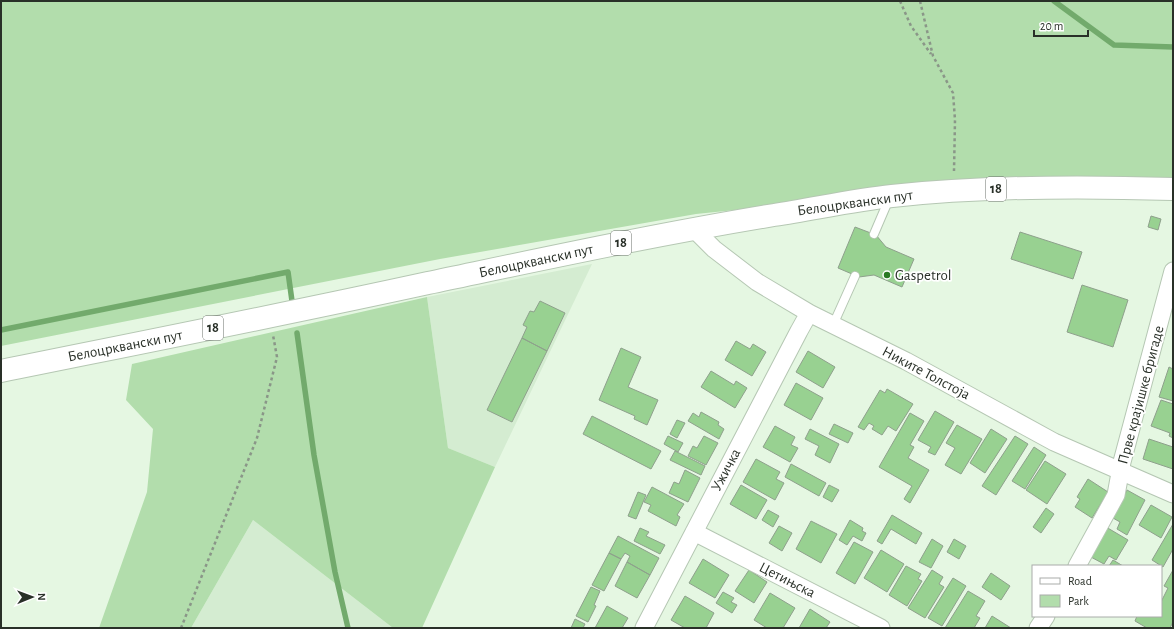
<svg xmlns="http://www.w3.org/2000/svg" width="1174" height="629" viewBox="0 0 1174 629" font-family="'Alegreya Sans',sans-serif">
  <rect width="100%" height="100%" fill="#e5f7e2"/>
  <path fill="#d4ecd1" d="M592,264L495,467L448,448L427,297Z
    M253,520L393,628H191Z"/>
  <path fill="#b2ddac" d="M1,1H1173V180L1044,178L696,214L440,259L1,346Z
    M427,297L448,448L495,467L422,628H393L253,520L191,628H99L147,492L153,429L126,400L132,364Z"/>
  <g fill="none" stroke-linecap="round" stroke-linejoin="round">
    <path stroke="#72aa6c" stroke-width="5.5" d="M1054,1L1114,45L1173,47
      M1,330L288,272L292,301
      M297,333L314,455L335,572L348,628"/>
  </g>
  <path fill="#98d191" stroke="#8ea08c" d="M1151,216L1161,219L1158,230L1148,227Z
    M855,227L876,235L886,247L914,259L902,287L874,275L859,277L838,268Z
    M1020,232L1082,252L1073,279L1011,259Z
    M1082,285L1128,300L1113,347L1067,332Z
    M540,301L565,313L547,351L522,338L527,327L523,325L530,311L534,312Z
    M522,338L547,351L512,422L487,410Z
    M736,341L750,349L753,344L766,352L752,376L725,360Z
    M621,348L641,357L628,387L658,400L647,425L634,419L635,416L599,400Z
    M808,351L835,367L823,388L796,372Z
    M1169,367L1173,369V401L1159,397Z
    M711,371L734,385L736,381L747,388L735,408L701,387Z
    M796,383L823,398L811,420L784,405Z
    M887,389L913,404L896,431L888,426L882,435L872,429L874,426L869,423L864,430L858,427L880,390L885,393Z
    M1161,400L1173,404V438L1169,436L1170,433L1151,426Z
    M935,411L954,422L935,455L928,452L931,447L918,440Z
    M701,412L719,422L718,425L724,429L719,439L688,421L693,413L699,417Z
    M910,413L924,421L910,445L914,447L908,458L929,470L910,503L904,499L912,486L879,467Z
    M592,416L661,451L651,469L583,434Z
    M677,420L685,423L677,438L670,434Z
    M834,424L853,433L848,443L829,434Z
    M957,425L982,439L961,474L945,465L955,448L946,443Z
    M775,426L795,437L791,445L798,448L790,462L763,447Z
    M810,429L839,444L830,463L815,455L819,446L805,439Z
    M991,429L1007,439L985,473L970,463Z
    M668,436L683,443L678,452L664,444Z
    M704,436L718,443L706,465L688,456L693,446L697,448Z
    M1015,436L1028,444L996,495L982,486Z
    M1149,439L1173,447V469L1143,459Z
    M1034,447L1046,455L1025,489L1012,481Z
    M675,451L705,466L701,475L670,460Z
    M756,459L780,472L776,479L784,483L775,500L743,482Z
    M1045,461L1066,474L1047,504L1026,490Z
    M791,464L826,483L819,496L785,477Z
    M685,470L700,478L688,502L669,493L674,482L679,484Z
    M1088,479L1108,492L1092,518L1075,507L1080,499L1077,497Z
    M741,485L767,500L756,519L730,504Z
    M829,485L839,490L832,502L823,497Z
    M652,487L684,504L677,515L680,517L676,526L648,511L651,505L644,502Z
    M1127,490L1145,500L1127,535L1117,529L1120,522L1113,518Z
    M638,492L646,495L636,519L628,516Z
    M1151,505L1172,517L1161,538L1139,525Z
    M1046,508L1054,514L1041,533L1033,527Z
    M768,510L779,516L773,527L762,520Z
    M892,515L922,533L916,544L891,529L882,544L877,541Z
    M850,520L863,528L862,531L866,533L862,541L853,536L847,545L839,540Z
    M811,521L837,534L821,563L796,549Z
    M1173,524V549L1163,567L1152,560Z
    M779,526L792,533L782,551L769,543Z
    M1106,527L1128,540L1116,560L1109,556L1104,564L1089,556Z
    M640,528L649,532L646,536L665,545L660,554L634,541Z
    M618,536L659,558L650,575L627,562L630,556L625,553L621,559L609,553Z
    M932,539L943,546L931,568L919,562Z
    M954,539L966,546L959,559L947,552Z
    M854,542L873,552L855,584L836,573Z
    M881,550L904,564L887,592L864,578Z
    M609,553L621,559L604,591L592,585Z
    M703,559L729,575L715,598L689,583Z
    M1113,560L1123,566H1109Z
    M627,562L650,575L637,598L615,586Z
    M906,566L921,574L918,579L922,581L907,606L889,595Z
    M749,570L767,582L754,603L735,591Z
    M932,570L943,577L939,584L944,587L925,618L908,608Z
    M1173,570V622L1170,628H1147L1135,621L1137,616H1161V602L1168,588L1164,586Z
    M991,573L1010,586L1001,600L982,587Z
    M953,578L966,586L942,626L928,618Z
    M591,587L600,591L594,605L596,606L588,622L576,616Z
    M968,591L985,601L976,616L980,618L974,628H945Z
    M723,592L734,598L731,602L737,605L732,613L716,603Z
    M770,593L795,608L783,628H767L754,620Z
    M685,596L714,613L706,628H685L671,620Z
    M607,606L628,618L622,628H595Z
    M810,609L830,622L826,628H799Z
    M992,616L1011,628H985Z
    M575,619L585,624L583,628H571Z"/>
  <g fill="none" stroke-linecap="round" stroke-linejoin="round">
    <defs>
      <path id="service" d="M874,234L889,199
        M833,325L855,276"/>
      <path id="minor" d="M694,229L714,249L757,282L809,313L906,361L1054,442L1173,494
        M694,532L881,628
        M1077,566L1116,495L1122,462L1173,271
        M644,628L799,331L809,313
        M1038,628L1046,616"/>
      <path id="primary" d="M1,371C144,342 286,314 428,283C543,259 658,234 774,215C814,209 853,200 892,196C985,186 1080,186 1173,189"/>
    </defs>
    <use href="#service" stroke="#b5c7b3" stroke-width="10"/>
    <use href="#minor" stroke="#b5c7b3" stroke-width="19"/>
    <use href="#primary" stroke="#b5c7b3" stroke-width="24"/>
    <path stroke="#8a9688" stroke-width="2.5" stroke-dasharray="3 3" stroke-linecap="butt" d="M900,1L911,26L931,54
      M920,1L933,56L953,93L955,120L954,171
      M181,628L257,438L277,357L273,335"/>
    <use href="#service" stroke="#fff" stroke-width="8"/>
    <use href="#minor" stroke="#fff" stroke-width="17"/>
    <use href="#primary" stroke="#fff" stroke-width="22"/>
  </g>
  <circle fill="#297923" stroke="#fff" stroke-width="1.5" cx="887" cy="275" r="4"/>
  <g text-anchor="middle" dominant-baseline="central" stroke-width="3.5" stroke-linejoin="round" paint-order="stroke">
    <g fill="#fff" stroke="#696e68" stroke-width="1">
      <rect x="986" y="177" width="20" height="24" rx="3"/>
      <rect x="611" y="231" width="20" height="24" rx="3"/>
      <rect x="203" y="316" width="20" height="24" rx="3"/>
    </g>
    <g font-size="14" font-weight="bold" fill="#293028">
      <text x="996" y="189">18</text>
      <text x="621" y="243">18</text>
      <text x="213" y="328">18</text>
    </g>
    <g font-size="15" fill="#293028" stroke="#fff">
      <text transform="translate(855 203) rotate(-8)">Белоцрквански пут</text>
      <text transform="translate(536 261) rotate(-12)">Белоцрквански пут</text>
      <text transform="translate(125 346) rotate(-11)">Белоцрквански пут</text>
      <text transform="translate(926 373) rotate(28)">Никите Толстоја</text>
      <text transform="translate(1141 395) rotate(-75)">Прве крајишке бригаде</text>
      <text transform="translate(726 470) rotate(-62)">Ужичка</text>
      <text transform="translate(787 580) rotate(27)">Цетињска</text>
    </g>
    <g font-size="15" fill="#293028" stroke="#fff" text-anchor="start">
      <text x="895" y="275">Gaspetrol</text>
    </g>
  </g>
  <rect width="1174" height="629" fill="none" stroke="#293028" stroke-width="4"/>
  <rect x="1032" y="565" width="130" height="52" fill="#ffffff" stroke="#a9aca9"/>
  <rect x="1040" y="578" width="20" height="6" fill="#ffffff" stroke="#a9aca9"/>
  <text x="1068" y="585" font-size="12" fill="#293028">Road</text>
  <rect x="1040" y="595" width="20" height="12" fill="#b2ddac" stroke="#a9aca9"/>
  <text x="1068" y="605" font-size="12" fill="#293028">Park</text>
  <g transform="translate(32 597) rotate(89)" stroke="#ffffff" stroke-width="3" paint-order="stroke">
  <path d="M0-3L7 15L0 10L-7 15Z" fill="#293028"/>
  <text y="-6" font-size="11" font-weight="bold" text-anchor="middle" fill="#293028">N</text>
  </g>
  <path d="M1034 30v6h54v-6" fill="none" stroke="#293028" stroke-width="2"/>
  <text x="1040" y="30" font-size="12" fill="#293028" stroke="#ffffff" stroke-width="3" paint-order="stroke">20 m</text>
</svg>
